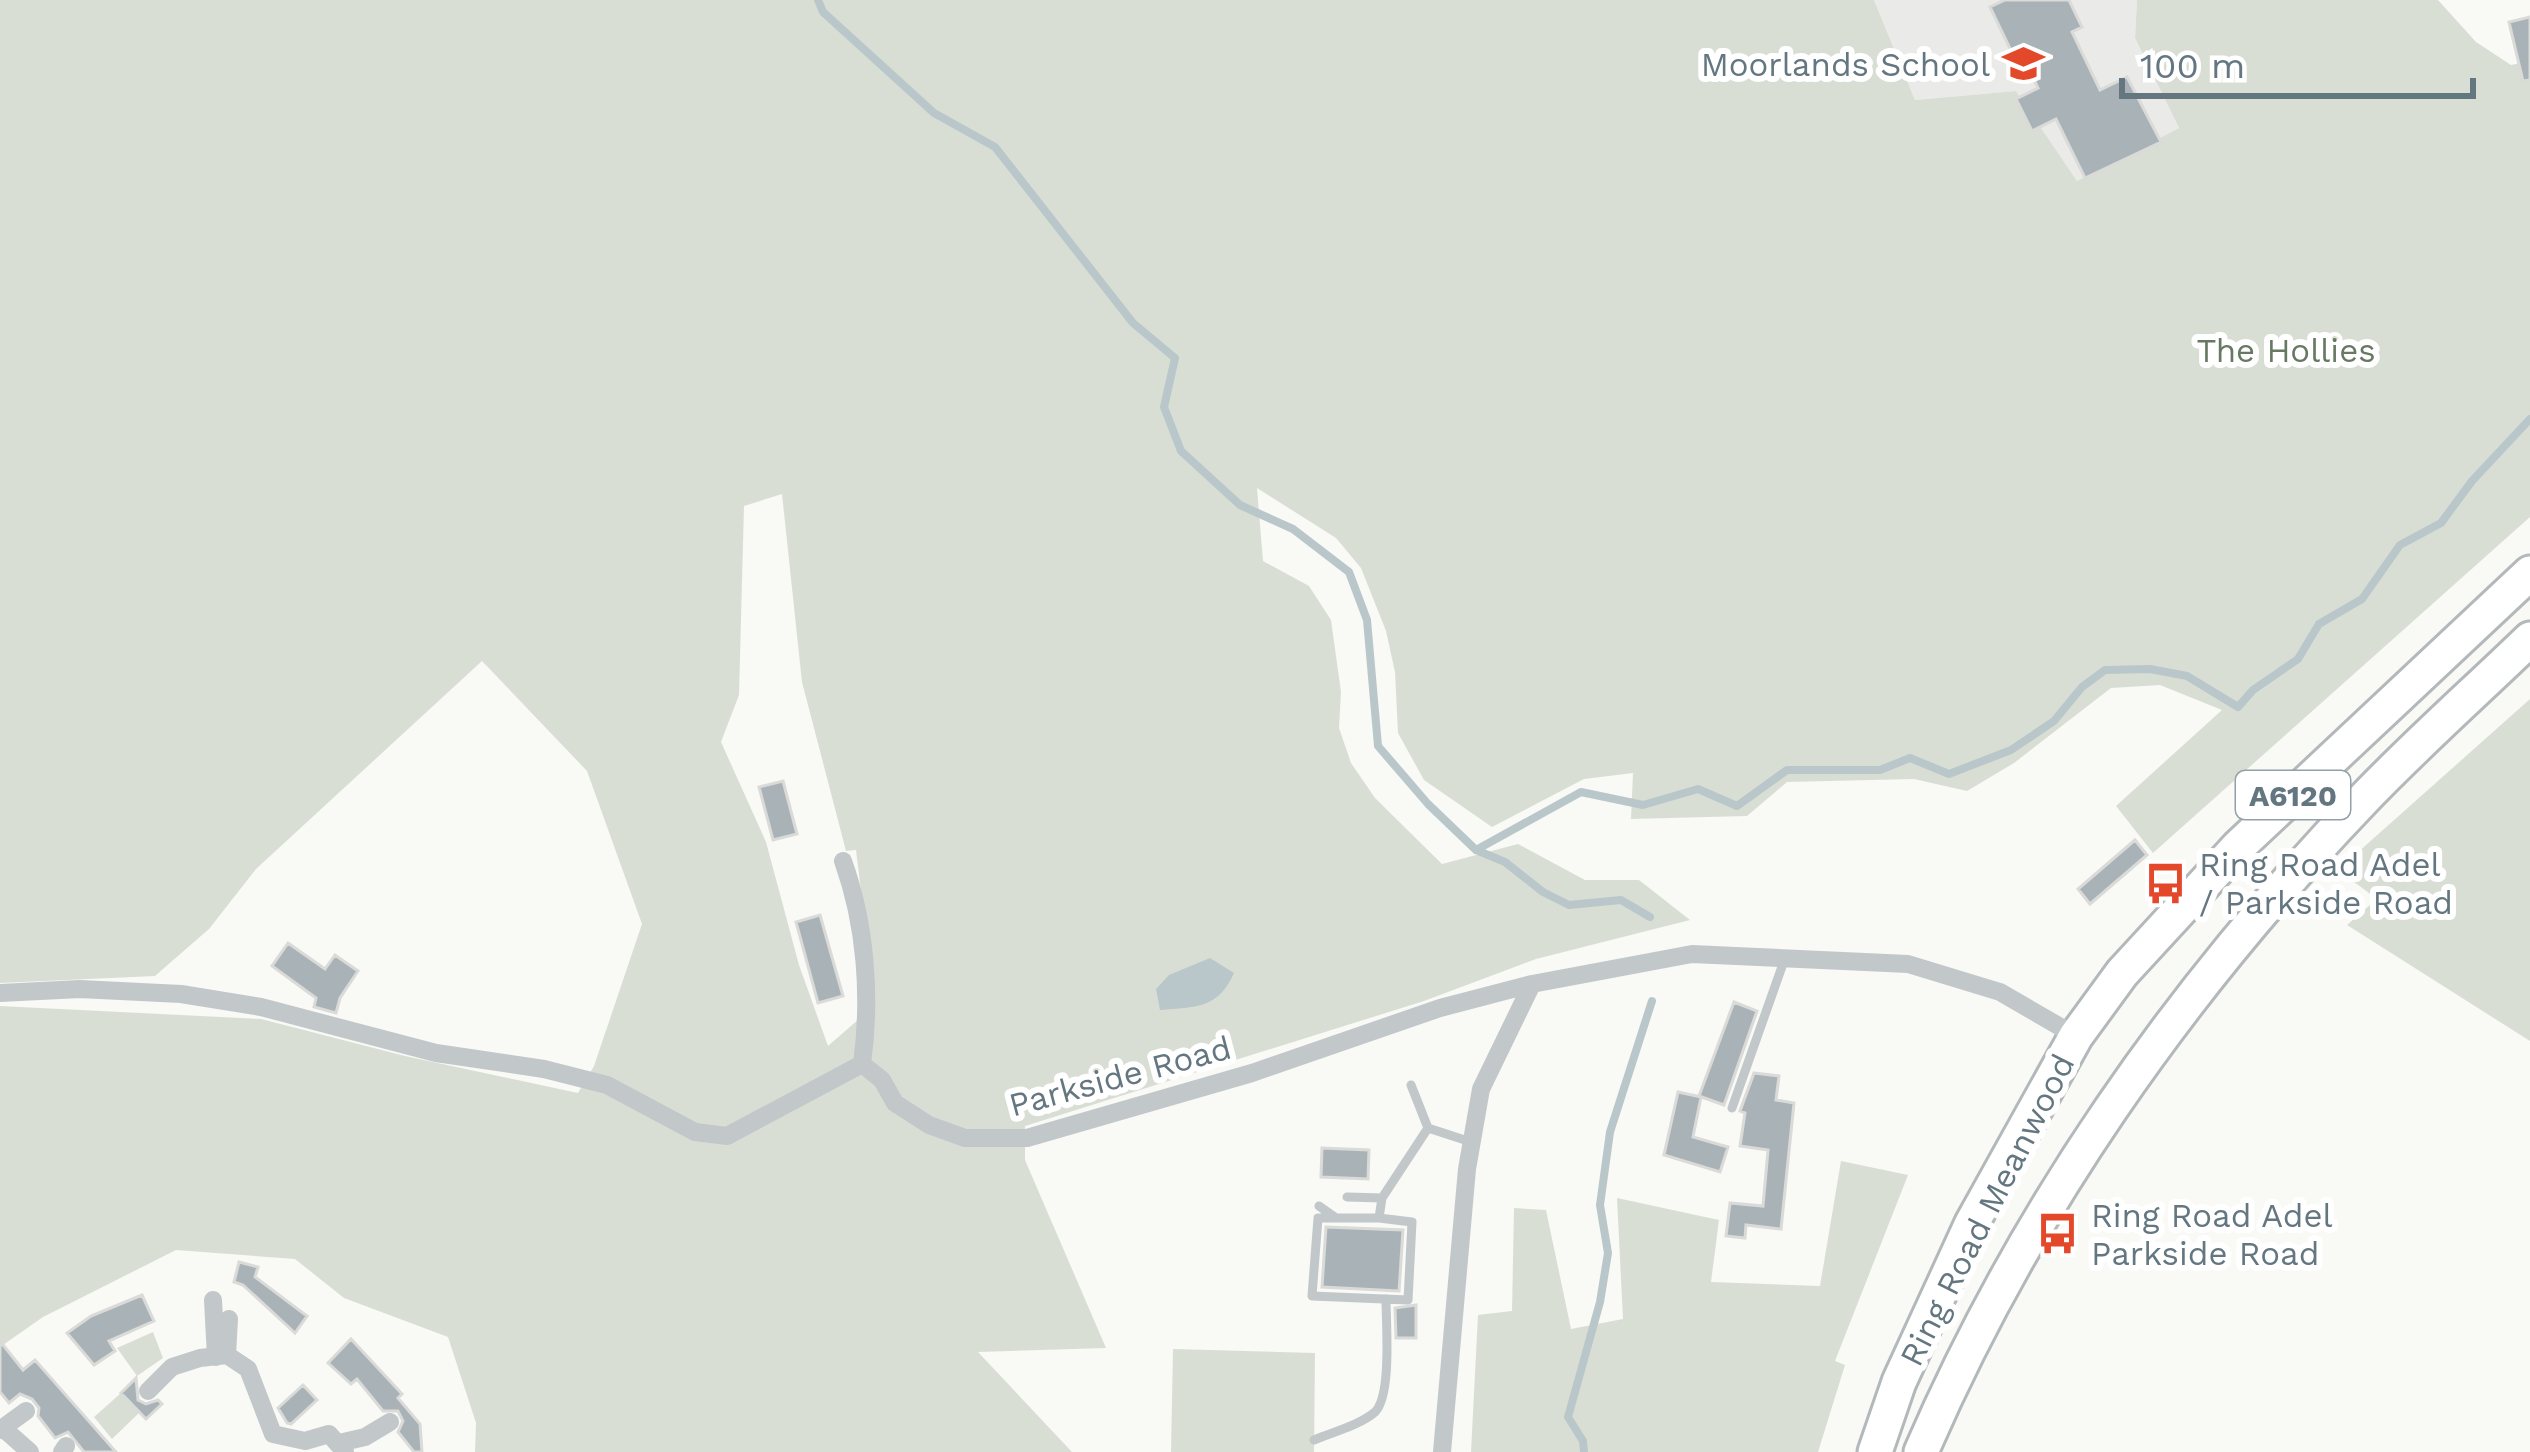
<svg xmlns="http://www.w3.org/2000/svg" width="2530" height="1452" viewBox="0 0 2530 1452" font-family="'Work Sans',sans-serif">
  <rect width="100%" height="100%" fill="#f9f9f6"/>
  <path fill="#eaeae9" d="M1874,0H2137L2135,38L2179,128L2077,181L2016,91L1915,100Z"/>
  <path fill="#d9ded5" fill-rule="evenodd" d="M0,0H1874L1915,100L2016,91L2077,181L2179,128L2135,38L2137,0H2438L2476,42L2511,65L2530,61V517L2153,853L2116,806L2222,710L2160,685L2111,688L2014,763L1967,791L1914,779L1787,782L1747,816L1631,819L1633,773L1584,779L1492,827L1424,780L1398,733L1395,672L1386,631L1361,568L1336,538L1257,488L1263,561L1309,586L1331,620L1341,692L1339,728L1351,763L1375,798L1442,864L1518,844L1585,880H1639L1690,920L1536,959L1424,1001L1025,1126V1160L1106,1348L978,1352L1072,1452H475L476,1423L448,1337L344,1298L295,1259L176,1250L43,1317L0,1347V1006L261,1019L405,1056L578,1093L594,1066L642,924L587,771L482,661L256,869L209,929L155,976L0,983ZM782,494L802,682L846,851L856,850L875,1005L828,1046L799,965L766,842L721,742L739,695L744,506Z
    M2530,699V1041L2347,925L2377,899L2338,870Z
    M1841,1161L1908,1175L1835,1361L1845,1365L1818,1452H1471L1478,1315L1512,1311L1514,1208L1546,1210L1571,1329L1623,1319L1617,1198L1719,1220L1711,1282L1820,1286Z
    M153,1332L163,1358L137,1376L117,1348Z
    M1173,1349L1315,1353L1314,1452H1171Z
    M121,1393L140,1412L112,1439L94,1417Z"/>
  <path fill="#b9c7ca" d="M1210,958L1234,973C1218,1009 1196,1007 1160,1010L1156,989L1169,975Z"/>
  <g fill="none" stroke-linecap="round" stroke-linejoin="round">
    <path stroke="#b9c7ca" stroke-width="8" d="M818,0L823,12L934,113L995,147L1133,323L1175,358L1164,407L1181,451L1240,505L1293,529L1349,572L1367,620L1378,746L1428,804L1476,850L1505,862L1543,892L1569,905L1621,900L1650,917
      M1476,850L1581,792L1643,805L1698,789L1737,806L1787,770H1880L1910,758L1949,774L2011,750L2054,721L2082,687L2105,670L2150,669L2187,676L2238,707L2253,690L2298,659L2319,624L2362,599L2400,545L2441,523L2472,481L2530,419
      M1584,1452L1583,1441L1568,1417L1600,1302L1608,1253L1600,1205L1610,1132L1652,1001"/>
  </g>
  <path fill="#a9b3b7" stroke="#dadad8" stroke-width="3" d="M2005,0H2069L2082,27L2072,32L2100,90L2127,77L2161,142L2085,178L2056,119L2032,131L2016,99L2038,88L2023,56L2015,59L1990,7Z
    M2530,17V80L2523,81L2509,22Z
    M783,781L797,834L773,840L759,787Z
    M2135,840L2147,855L2090,904L2078,889Z
    M820,915L843,996L818,1003L796,922Z
    M288,943L325,969L335,955L358,971L340,998L336,1013L314,1007L316,998L272,966Z
    M1734,1002L1757,1011L1724,1105L1699,1096Z
    M1754,1073L1779,1076L1776,1100L1794,1103L1781,1229L1746,1225L1745,1238L1726,1236L1730,1203L1763,1206L1768,1150L1740,1146L1745,1113L1740,1111Z
    M1678,1092L1701,1097L1693,1137L1728,1147L1720,1172L1664,1155Z
    M1322,1148L1369,1150L1368,1179L1321,1177Z
    M1326,1227L1403,1230L1399,1291L1322,1287Z
    M239,1262L258,1267L255,1277L307,1316L295,1333L243,1285L234,1282Z
    M142,1295L154,1321L109,1341L115,1351L94,1365L67,1333L91,1316Z
    M1416,1305V1338H1396L1395,1308Z
    M351,1339L402,1394L398,1398L420,1424L422,1452H414L398,1432L403,1421L398,1411H383L357,1379L351,1384L328,1363Z
    M0,1341L23,1370L35,1360L116,1452H84L68,1432L55,1438L38,1416L39,1408L32,1399L20,1394L9,1403L0,1392Z
    M136,1378L138,1400L146,1404L158,1400L162,1404L146,1419L121,1393Z
    M303,1385L317,1400L291,1424L287,1423L278,1408Z"/>
  <g fill="none" stroke-linecap="round" stroke-linejoin="round">
    <defs>
      <path id="trunk" d="M1875,1452L1899,1382L1972,1223L2076,1036L2122,973L2239,846L2530,573
        M1921,1452C2025,1211 2178,993 2359,804C2413,747 2473,694 2530,639"/>
    </defs>
    <use href="#trunk" stroke="#b3b8bb" stroke-width="39"/>
    <path stroke="#c2c7ca" stroke-width="9" d="M1411,1085L1428,1128
      M1732,1108L1785,958
      M1347,1197L1382,1198L1428,1128L1471,1142
      M1319,1206L1336,1218H1379L1382,1198
      M1336,1218H1318L1312,1296L1408,1300L1412,1222L1379,1218
      M1314,1440C1333,1432 1360,1425 1375,1412C1392,1395 1386,1324 1386,1299"/>
    <path stroke="#c2c7ca" stroke-width="18" d="M843,861C866,925 871,997 862,1064
      M0,993L80,989L181,994L261,1007L436,1053L544,1069L607,1085L695,1132L727,1136L862,1064
      M862,1064L882,1080L895,1103L929,1125L965,1138H1027L1252,1073L1440,1008L1532,984L1692,954L1908,964L2000,992L2076,1036
      M213,1300L216,1357
      M227,1355L229,1319
      M148,1391L172,1367L200,1358L227,1355L248,1369L273,1434L305,1441L329,1434L345,1452
      M4,1429L30,1452
      M0,1430L26,1411
      M339,1443L365,1437L390,1422
      M62,1452L66,1446
      M1442,1452L1467,1169L1481,1089L1532,984"/>
    <use href="#trunk" stroke="#fff" stroke-width="33"/>
  </g>
  <defs>
    <symbol id="school-bare" viewBox="-9 -9 18 18"><path d="M0-5L7-2L0 1L-7-2ZM-4 1L0 2.5L4 1V4Q0 6-4 4Z" fill="#e4482b" stroke="#fff" stroke-width="2.5" paint-order="stroke"/></symbol>
    <symbol id="bus-bare" viewBox="-9 -9 18 18"><path d="M-5-6H5V4H4V6H2V4H-2V6H-4V4H-5ZM-3.5-4V0h7V-4ZM-3.5 1.2v1.5H-2V1.2ZM2 1.2v1.5H3.5V1.2Z" fill="#e4482b" stroke="#fff" stroke-width="2.5" paint-order="stroke"/></symbol>
  </defs>
  <g fill-rule="evenodd">
    <use href="#school-bare" x="1994" y="34" width="59" height="59"/>
    <use href="#bus-bare" x="2136" y="854" width="59" height="59"/>
    <use href="#bus-bare" x="2028" y="1204" width="59" height="59"/>
  </g>
  <g text-anchor="middle" dominant-baseline="central" stroke-width="12" stroke-linejoin="round" paint-order="stroke">
    <rect fill="#fff" stroke="#92a0a7" stroke-width="3" x="2236" y="771" width="114" height="48" rx="9"/>
    <g font-size="30" font-weight="bold" fill="#647781">
      <text x="2293" y="795">A6120</text>
    </g>
    <g font-size="33" fill="#647781" stroke="#fff" text-anchor="start">
      <text x="1990" y="64" text-anchor="end">Moorlands School</text>
      <text x="2199" y="864">Ring Road Adel<tspan x="2199" dy="38">/ Parkside Road</tspan></text>
      <text x="2091" y="1215">Ring Road Adel<tspan x="2091" dy="38">Parkside Road</tspan></text>
    </g>
    <g font-size="33" fill="#687963" stroke="#fff">
      <text x="2286" y="350">The Hollies</text>
    </g>
    <g font-size="33" fill="#647781" stroke="#fff">
      <text transform="translate(1120 1076) rotate(-15)">Parkside Road</text>
      <text transform="translate(1987 1210) rotate(-63)">Ring Road Meanwood</text>
    </g>
  </g>
  <path d="M2122 78v18h351v-18" fill="none" stroke="#647781" stroke-width="6"/>
  <text x="2140" y="78" font-size="36" fill="#647781" stroke="#ffffff" stroke-width="9" paint-order="stroke">100 m</text>
</svg>
